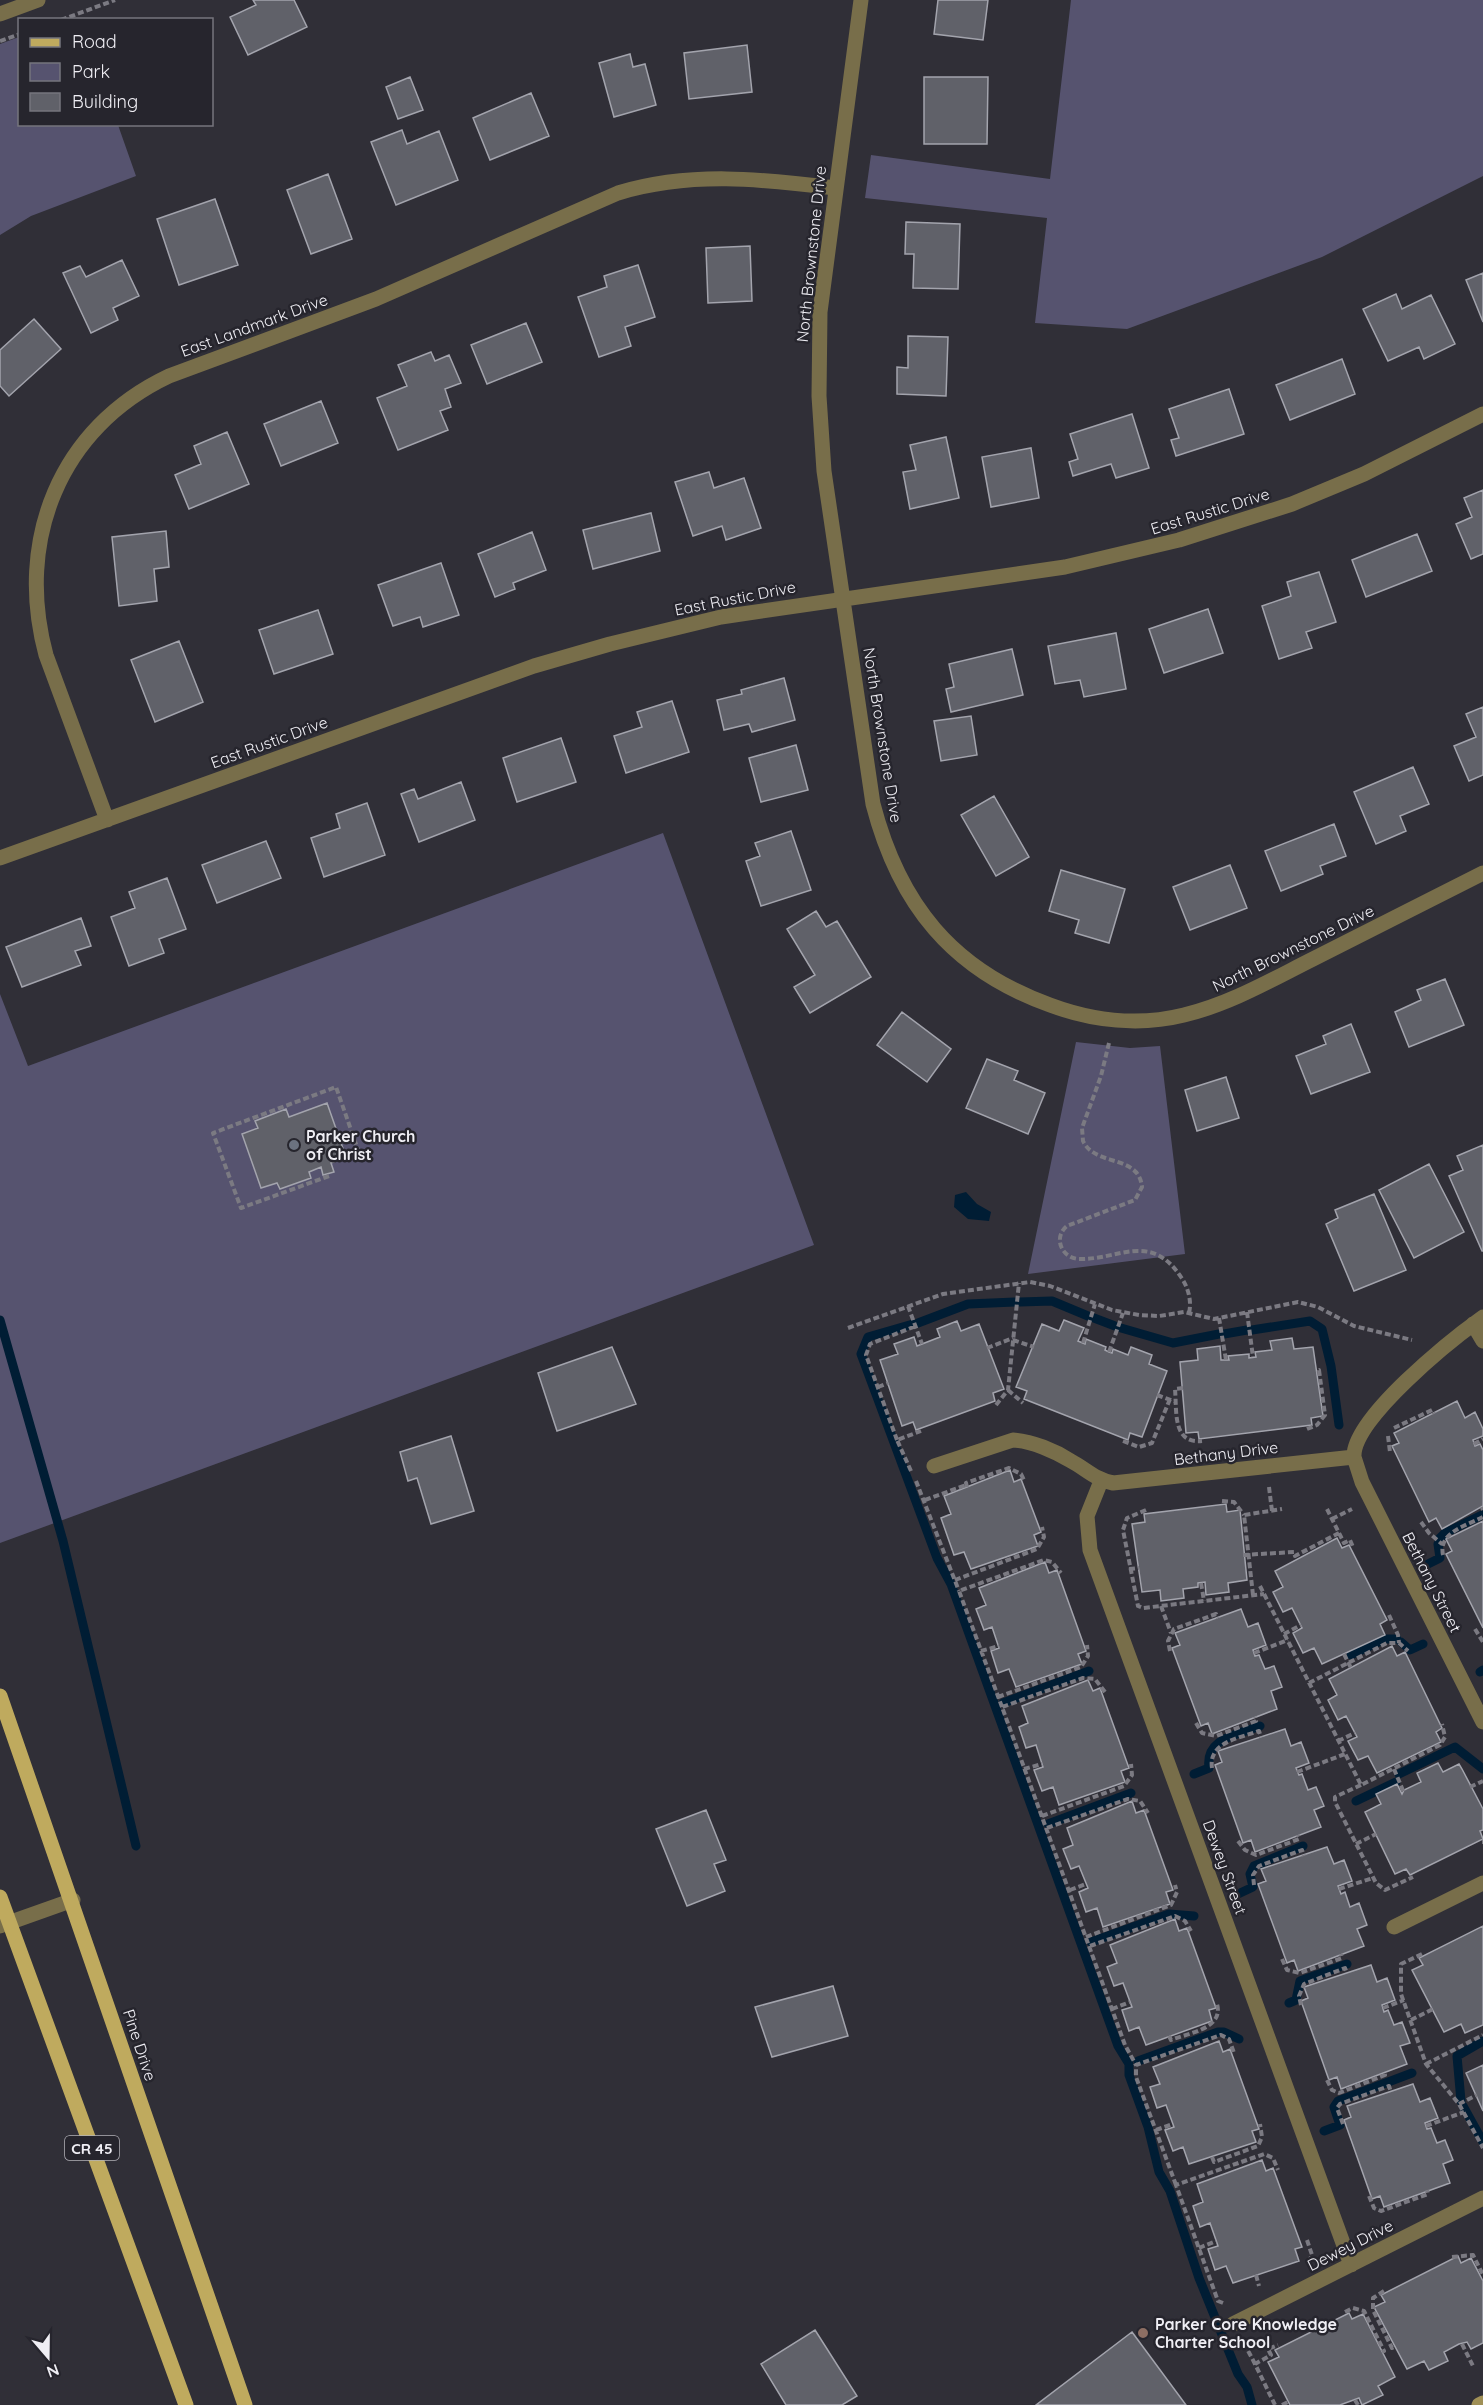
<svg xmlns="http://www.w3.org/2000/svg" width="1483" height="2405" viewBox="0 0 1483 2405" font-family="Quicksand,sans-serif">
  <rect width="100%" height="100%" fill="#302f37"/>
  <path fill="#56536f" d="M1071,0H1483V176L1322,257L1127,329L1035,323L1047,218L865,198L871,155L1050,179Z
    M19,37L20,124L118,125L136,176L31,216L0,235V44Z
    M663,833L814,1245L0,1543V994L28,1066Z
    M1076,1042L1130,1048L1160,1046L1185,1254L1028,1274Z"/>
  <path fill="#001d34" d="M966,1192L977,1204L991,1212L989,1221L968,1219L954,1207L955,1195Z"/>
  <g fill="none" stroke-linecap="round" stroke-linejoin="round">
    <path stroke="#001d34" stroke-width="9" d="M1020,1302L1052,1301L1088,1316
      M1094,1318L1115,1326
      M0,1320L63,1541L136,1846
      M918,1323L968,1304L1015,1302
      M913,1324L868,1337L861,1354L937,1558L951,1584L1118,2046L1129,2064V2075L1148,2127L1159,2172L1170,2191L1199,2278L1238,2374L1247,2387L1252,2405
      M1121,1328L1173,1343L1219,1334
      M1252,1330L1310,1321L1322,1329L1331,1366L1339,1425
      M1224,1334L1247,1330
      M1439,1539L1445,1533L1482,1515
      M1426,1565L1440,1558L1438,1544
      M1401,1642L1410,1650L1423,1644
      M1351,1655L1385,1639H1397
      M1480,1672L1483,1670
      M1003,1703L1089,1671
      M1194,1774L1209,1768C1205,1738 1237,1735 1260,1726
      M1399,1774L1455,1747L1483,1769
      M1356,1801L1396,1782
      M1048,1824L1131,1793
      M1238,1894L1253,1887L1250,1874L1254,1866L1303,1846
      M1091,1942L1169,1914L1194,1916
      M1289,2003L1296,2000L1300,1981L1347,1964
      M1138,2061L1218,2032H1224L1239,2039
      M1461,2101L1457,2056L1483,2041
      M1463,2106L1483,2142
      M1324,2131L1340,2125L1334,2107L1338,2101L1412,2073"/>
  </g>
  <path fill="#606169" stroke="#a3a4ad" stroke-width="1.5" d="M253,0H294L307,27L248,55L230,17L256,5Z
    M938,0H988L983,40L934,34Z
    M747,45L752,92L689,99L684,53Z
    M630,54L633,67L645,64L656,105L614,117L599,63Z
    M410,77L423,110L398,119L386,87Z
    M924,77H988L987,144H924Z
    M531,93L549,136L490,160L473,118Z
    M402,130L407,144L439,131L458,180L396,205L371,142Z
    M328,174L352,239L311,254L287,190Z
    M215,199L238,265L179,285L157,219Z
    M906,222L960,224L958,289L913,288L914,254H905Z
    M750,246L752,301L708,303L706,248Z
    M122,260L139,296L113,308L118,320L91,333L63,273L80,266L86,277Z
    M638,265L655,317L625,327L631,346L599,357L578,297L607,287L604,276Z
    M1483,273V322L1466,280Z
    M1396,294L1402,309L1431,295L1455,344L1424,359L1419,347L1388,361L1363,309Z
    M34,319L61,349L9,396L0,386V350Z
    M526,323L542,362L487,384L471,345Z
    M908,336L948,337L946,396L897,394V367L908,368Z
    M431,352L435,361L449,355L461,383L445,389L451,407L440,411L448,430L398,450L377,398L407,386L398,365Z
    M1342,359L1355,394L1290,420L1276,385Z
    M1229,389L1244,434L1176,456L1171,440L1179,438L1169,409Z
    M321,401L338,443L281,466L264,424Z
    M1132,414L1149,468L1116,478L1111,464L1073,476L1069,462L1078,459L1070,434Z
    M227,432L249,484L189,509L175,475L201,464L194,446Z
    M946,437L959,498L910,509L903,472L916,470L910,445Z
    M1031,448L1039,498L991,507L982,457Z
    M709,472L714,488L744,478L761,528L726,540L722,526L693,536L675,482Z
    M1483,490V554L1471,559L1456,524L1472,517L1464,498Z
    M651,513L660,551L593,569L583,530Z
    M166,531L169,567L154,569L157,601L119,606L112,537Z
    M532,532L546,570L513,583L515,589L495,597L478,554Z
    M1417,534L1432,571L1366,597L1352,560Z
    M441,563L459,615L423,627L420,617L393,626L378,585Z
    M1319,572L1336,622L1306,632L1312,648L1279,659L1262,606L1291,596L1287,582Z
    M1208,609L1223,653L1164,673L1149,629Z
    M318,610L333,654L274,674L259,630Z
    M1116,633L1126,689L1084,697L1080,680L1055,684L1048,646Z
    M179,641L203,702L155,722L131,660Z
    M1012,649L1023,695L951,712L946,689L954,687L949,664Z
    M784,678L795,720L752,732L749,724L724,730L717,700L742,694L741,690Z
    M672,701L689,752L626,773L614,736L642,727L637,712Z
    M1483,707V775L1469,781L1454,746L1476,737L1466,714Z
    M971,716L977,755L941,761L934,721Z
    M561,738L576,782L517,802L503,758Z
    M796,745L808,790L761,802L749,758Z
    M1413,767L1429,804L1400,816L1406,831L1376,844L1354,792Z
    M461,782L475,820L419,842L401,794L414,789L418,799Z
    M994,796L1029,857L996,876L961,815Z
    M367,803L385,855L324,877L311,838L340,828L336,814Z
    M1334,824L1346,856L1320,866L1323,874L1281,891L1265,851Z
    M791,831L811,890L761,906L746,861L760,856L755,843Z
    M266,841L281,878L217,903L202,865Z
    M1230,865L1247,908L1190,930L1173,887Z
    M1061,870L1125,889L1109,943L1075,933L1079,920L1049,911Z
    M167,878L186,929L159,939L164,953L129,966L111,917L135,908L129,892Z
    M816,911L826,927L837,921L871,977L810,1013L794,987L815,975L787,929Z
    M81,918L91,946L75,951L81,965L22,987L6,947Z
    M1445,979L1464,1025L1409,1047L1395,1012L1421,1000L1417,990Z
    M902,1012L951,1049L927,1082L877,1045Z
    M1351,1024L1370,1072L1311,1094L1296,1056L1326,1044L1323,1036Z
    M987,1059L1018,1071L1014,1080L1045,1093L1028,1134L966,1108Z
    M1226,1077L1239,1118L1197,1131L1185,1090Z
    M327,1103L346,1157L331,1163L334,1172L323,1175L321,1167L309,1172L311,1178L280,1189L277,1183L261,1188L242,1134L258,1128L255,1121L286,1109L289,1117Z
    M1483,1145V1251H1482L1449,1176L1463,1170L1457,1156Z
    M1429,1164L1464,1232L1414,1258L1379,1190Z
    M1374,1194L1406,1270L1354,1291L1326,1224L1338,1218L1335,1210Z
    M1064,1320L1084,1328L1078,1341L1085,1344L1086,1339L1106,1347L1105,1350L1109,1352L1112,1353L1113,1349L1128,1355L1131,1347L1152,1355L1149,1364L1167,1371L1142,1437L1130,1433L1128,1440L1024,1399L1027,1391L1016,1387L1042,1324L1059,1331Z
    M957,1321L961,1331L979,1324L1004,1389L993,1393L995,1401L916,1430L913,1422L902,1426L880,1360L898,1354L894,1344L914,1337L917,1346L922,1344L940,1337L937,1329Z
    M1292,1338L1294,1349L1313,1347L1323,1416L1311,1418L1312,1425L1199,1439L1198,1432L1186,1433L1180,1362L1198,1360L1197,1349L1220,1346L1221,1360H1229L1228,1356L1249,1354V1358L1256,1357L1255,1352L1272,1350L1270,1341Z
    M612,1347L636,1404L557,1431L538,1373Z
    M1457,1401L1465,1418L1475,1412L1483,1429V1436L1473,1440L1475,1446L1480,1444L1483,1450V1506L1442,1529L1436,1518L1429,1522L1392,1446L1399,1443L1394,1433Z
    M451,1436L474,1511L431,1524L417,1478L408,1481L400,1452Z
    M1010,1470L1014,1482L1021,1479L1041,1532L1034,1535L1038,1546L971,1569L964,1552L954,1555L941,1518L951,1514L944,1496Z
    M1226,1504L1227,1512L1240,1510L1247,1580L1228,1583L1229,1592L1206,1595L1205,1582L1198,1583V1587L1183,1589L1184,1598L1161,1601L1160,1590L1142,1592L1132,1524L1145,1522L1144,1514Z
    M1483,1521V1628L1446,1554L1452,1551L1446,1539Z
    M1337,1538L1342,1548L1349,1545L1387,1620L1380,1624L1385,1635L1322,1664L1314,1648L1303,1653L1293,1633L1302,1628L1292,1608L1283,1612L1273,1592L1283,1587L1275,1571Z
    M1045,1562L1049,1573L1057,1570L1086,1651L1078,1654L1082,1664L1016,1687L1009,1669L998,1673L991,1651L999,1648L992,1627L984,1630L976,1609L986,1605L979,1588Z
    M1241,1609L1248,1627L1258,1623L1266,1645L1253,1650L1255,1656L1259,1655L1265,1669L1274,1666L1282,1687L1271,1691L1277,1709L1212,1734L1208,1723L1201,1726L1172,1648L1180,1645L1175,1633Z
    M1392,1646L1397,1656L1405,1652L1442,1728L1436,1732L1441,1742L1377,1773L1368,1756L1358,1760L1348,1741L1357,1737L1346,1716L1338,1720L1328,1700L1337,1695L1329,1679Z
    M1088,1680L1093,1691L1100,1688L1129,1768L1121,1771L1125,1782L1059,1805L1053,1787L1042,1791L1034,1770L1043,1767L1036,1745L1026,1748L1019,1727L1028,1723L1022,1706Z
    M1285,1729L1291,1746L1301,1742L1309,1763L1296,1768L1299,1775L1302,1774L1308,1790L1316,1787L1324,1806L1314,1810L1321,1827L1255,1852L1251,1840L1243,1843L1215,1765L1222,1762L1218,1751Z
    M1438,1763L1443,1772L1459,1764L1462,1769L1483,1809V1830L1480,1831L1483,1839L1410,1875L1406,1869L1395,1874L1365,1812L1381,1804L1376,1794L1397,1784L1402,1794L1404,1790L1421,1782L1417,1773Z
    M1132,1801L1136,1813L1144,1810L1173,1890L1166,1892L1170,1904L1103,1927L1097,1908L1086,1912L1079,1892L1088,1888L1079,1866L1071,1869L1063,1849L1073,1845L1067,1828Z
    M706,1810L726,1860L714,1864L725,1891L687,1906L656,1829Z
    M1327,1847L1334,1864L1344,1860L1352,1881L1338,1886L1341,1894L1345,1892L1350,1907L1359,1903L1367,1925L1357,1929L1364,1946L1298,1971L1294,1960L1287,1963L1258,1884L1266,1881L1261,1869Z
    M1175,1919L1179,1931L1187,1928L1216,2008L1209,2010L1212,2021L1146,2045L1139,2027L1129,2031L1122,2010L1132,2007L1123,1983L1114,1986L1107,1967L1117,1963L1110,1945Z
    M1483,1926V2025L1465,2033L1461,2024L1444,2032L1412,1970L1423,1965L1419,1958Z
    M1371,1965L1377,1982L1387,1978L1395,2000L1382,2005L1384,2012L1388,2010L1394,2025L1402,2022L1410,2043L1400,2046L1407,2064L1341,2089L1337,2077L1329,2080L1301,2001L1308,1998L1304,1987Z
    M833,1986L848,2036L772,2057L755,2007Z
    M1219,2041L1223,2052L1230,2049L1259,2129L1252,2131L1256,2142L1189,2164L1183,2147L1173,2151L1165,2130L1174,2127L1166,2105L1157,2108L1150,2087L1160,2084L1153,2067Z
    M1483,2065V2111L1466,2073Z
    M1413,2084L1420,2102L1430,2098L1438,2118L1425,2123L1427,2129L1431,2128L1437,2143L1445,2140L1453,2160L1443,2164L1450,2183L1384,2207L1380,2196L1372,2199L1344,2120L1351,2117L1347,2106Z
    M1262,2160L1266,2171L1273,2168L1302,2247L1295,2249L1299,2261L1233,2283L1226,2266L1215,2270L1208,2249L1218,2246L1210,2223L1200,2227L1193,2206L1203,2202L1197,2184Z
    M1458,2256L1461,2263L1471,2258L1483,2281V2343L1471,2349L1467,2342L1459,2344L1444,2352L1448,2361L1429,2370L1424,2361L1407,2369L1374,2307L1385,2302L1381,2295Z
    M1349,2313L1352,2319L1363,2314L1395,2377L1378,2386L1383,2395L1362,2405L1359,2398L1340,2405H1290L1268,2362L1279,2357L1275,2350Z
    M815,2330L857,2396L842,2405H786L761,2364Z
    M1132,2332L1186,2405H1036Z"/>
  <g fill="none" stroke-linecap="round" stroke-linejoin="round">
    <path stroke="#7b7a82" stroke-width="4" stroke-dasharray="6 3" stroke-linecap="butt" d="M61,20L115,0
      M0,41L20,34
      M1109,1043L1101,1076L1082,1128L1083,1141C1095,1167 1139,1154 1142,1187L1135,1200L1067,1226C1053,1237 1061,1258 1079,1259C1119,1260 1150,1231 1181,1277C1188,1287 1192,1301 1189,1313
      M329,1176L241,1208L213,1133L336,1087L363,1164
      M908,1306L922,1344
      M1247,1312L1253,1357
      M1219,1318L1226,1360
      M848,1328L943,1294L1030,1282L1050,1286L1112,1310L1139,1315L1159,1316L1184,1312L1214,1319L1298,1302L1318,1307L1354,1326L1412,1340
      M1013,1340L1034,1347
      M1083,1343L1095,1304
      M987,1348L1013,1338
      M1109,1352L1123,1313
      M878,1387L888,1383
      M1183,1388L1175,1389C1177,1411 1172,1444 1202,1441
      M1008,1390L1023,1403
      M1157,1395L1176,1402
      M996,1405L1008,1390L1019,1283
      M1394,1428L1432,1410L1434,1414
      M1307,1429L1317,1425L1325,1415L1319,1370L1316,1371
      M1388,1436L1390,1452
      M897,1440L866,1355L870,1344L916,1326
      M1123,1441L1139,1447L1152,1443L1170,1399
      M1474,1444L1483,1439
      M911,1471L897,1440L921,1431
      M916,1481L959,1591
      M967,1487L966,1483L1009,1468L1021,1474L1025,1482
      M1269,1487L1272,1511
      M925,1500L966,1485
      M1222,1501L1234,1502L1244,1515
      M1482,1507L1483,1510
      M1327,1509L1344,1543L1350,1540L1353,1547
      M1146,1510L1127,1518L1123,1530L1138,1606L1143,1608L1264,1594
      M1332,1519L1352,1509
      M1421,1522L1429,1533L1442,1544
      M1243,1555L1294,1552L1295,1556L1339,1533
      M1443,1555C1438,1532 1466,1526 1483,1517
      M1129,1569L1139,1568
      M955,1580L1037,1549L1044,1537L1042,1527
      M1201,1583L1204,1601
      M1260,1586L1361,1785L1440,1745L1445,1737L1442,1724
      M1253,1595L1244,1515L1282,1509
      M1161,1606L1171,1633
      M1389,1615L1398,1635L1399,1643
      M1475,1629L1483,1642
      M1284,1634L1301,1625
      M981,1651L999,1646
      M1170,1651L1168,1641L1174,1629L1216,1614L1218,1618
      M1254,1653L1288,1640
      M1344,1654L1351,1668
      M1309,1683L1387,1643H1399L1408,1651
      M1105,1692L1095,1679L1083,1678L1002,1707L1125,2045L1136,2065
      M998,1697L1081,1667L1088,1656L1087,1645
      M1002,1707L959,1591L1044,1560L1052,1562L1061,1573
      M1196,1723L1202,1733L1216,1736L1256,1721L1255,1717
      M1338,1741L1355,1733
      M1212,1768C1208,1742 1240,1738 1259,1731L1261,1737
      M1024,1769L1042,1764
      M1394,1769L1404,1793
      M1297,1772L1345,1754
      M1361,1785L1335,1797V1802L1376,1883L1385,1890L1413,1877
      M1470,1787L1483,1781
      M1042,1816L1124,1786L1132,1775L1131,1764
      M1047,1828L1128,1799L1140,1801L1148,1813
      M1238,1841L1245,1850L1256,1855L1299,1839L1298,1835
      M1482,1842H1483
      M1356,1844L1376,1834
      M1254,1885L1253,1875L1259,1866L1302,1850L1304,1856
      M1339,1889L1373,1878
      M1070,1890L1086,1884
      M1086,1937L1171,1905L1177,1892L1175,1885
      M1090,1946L1175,1916L1185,1921L1191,1931
      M1422,1954L1401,1964V1994L1426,2064L1459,2104L1483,2148
      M1282,1959L1287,1970L1300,1973L1342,1958L1341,1954
      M1301,2005L1299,1996L1304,1984L1345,1968L1347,1973
      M1383,2008L1404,2000
      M1112,2009L1130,2002
      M1411,2020L1433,2009
      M1169,2036L1171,2040C1188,2033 1224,2029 1217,2004
      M1426,2064L1483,2035
      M1327,2080L1332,2090L1339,2093L1385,2075L1383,2072
      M1459,2104L1477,2095
      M1343,2124L1337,2108L1340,2104L1389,2086L1391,2092
      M1426,2126L1464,2112
      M1156,2130L1173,2124
      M1212,2157L1214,2162L1258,2146L1262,2137L1260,2124
      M1176,2185L1136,2077V2065L1221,2035L1229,2039L1234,2053
      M1369,2196L1374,2208L1381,2211L1428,2194L1427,2190
      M1307,2240L1312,2255L1310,2259
      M1199,2248L1216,2241
      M1452,2257L1473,2255L1483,2275
      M1256,2275L1259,2286
      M1384,2291L1373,2298V2310L1392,2348L1396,2346
      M1223,2303L1218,2301L1214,2290L1176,2185L1264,2154L1273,2158L1278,2170
      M1345,2312L1353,2308L1364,2311L1384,2351L1382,2352
      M1244,2343L1255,2364
      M1462,2344L1474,2368
      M1355,2400L1358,2405
      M1275,2405L1255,2364L1271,2355L1268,2349L1278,2345
      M1282,2405L1288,2402"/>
    <path stroke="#786e4a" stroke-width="15" d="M861,0L820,312L819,396L824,471L873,804C899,904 952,970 1050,1005C1093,1021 1140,1026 1184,1015C1230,1004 1271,980 1313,959C1370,930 1426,902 1483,873
      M0,14L38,0
      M107,820L46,655C15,541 59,428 169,376L376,299L618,193C691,171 761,179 835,188
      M0,858L534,666L610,644L721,617L1065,567L1179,540L1292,504L1364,474L1483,414
      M1473,1324L1483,1341
      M1354,1457L1362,1482L1483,1722
      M934,1466L1013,1440C1032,1441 1055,1451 1071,1461C1086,1469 1096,1480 1113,1483L1354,1457C1352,1419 1452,1339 1483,1317
      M1101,1481L1087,1516L1090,1550L1351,2265
      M0,1926L73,1900
      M1394,1927L1483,1883
      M1233,2324L1483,2198"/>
    <path stroke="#a09056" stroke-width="15" d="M1479,2405L1483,2403"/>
    <path stroke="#bfaa5e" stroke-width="15" d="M0,1696L245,2405
      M0,1897L186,2405"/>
  </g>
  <circle fill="#6b7280" stroke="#26252d" stroke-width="2" cx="294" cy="1145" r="6"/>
  <circle fill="#8d6e63" stroke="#26252d" stroke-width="2" cx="1143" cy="2333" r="6"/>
  <g text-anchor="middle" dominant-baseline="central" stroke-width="5" stroke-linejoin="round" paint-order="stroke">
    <rect fill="#26252d" stroke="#b3b2b8" stroke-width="1.5" x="65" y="2136" width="54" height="24" rx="4.5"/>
    <g font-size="15" font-weight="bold" fill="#efeef4">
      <text x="92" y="2148">CR 45</text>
    </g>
    <g font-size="16" fill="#efeef4" stroke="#26252d">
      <text transform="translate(811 254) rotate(-84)">North Brownstone Drive</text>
      <text transform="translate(254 325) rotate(-20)">East Landmark Drive</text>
      <text transform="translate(1210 511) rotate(-17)">East Rustic Drive</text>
      <text transform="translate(735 598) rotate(-11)">East Rustic Drive</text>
      <text transform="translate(883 735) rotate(81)">North Brownstone Drive</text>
      <text transform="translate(269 742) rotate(-20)">East Rustic Drive</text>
      <text transform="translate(1293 948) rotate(-26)">North Brownstone Drive</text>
      <text transform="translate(1226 1453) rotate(-7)">Bethany Drive</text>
      <text transform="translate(1432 1582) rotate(63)">Bethany Street</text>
      <text transform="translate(1225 1867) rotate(70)">Dewey Street</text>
      <text transform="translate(140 2045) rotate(72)">Pine Drive</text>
      <text transform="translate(1350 2245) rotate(-27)">Dewey Drive</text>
    </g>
    <g font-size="16" font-weight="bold" fill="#efeef4" stroke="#26252d" text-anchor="start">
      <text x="306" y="1136">Parker Church<tspan x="306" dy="18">of Christ</tspan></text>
      <text x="1155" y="2324">Parker Core Knowledge<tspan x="1155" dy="18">Charter School</tspan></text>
    </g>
  </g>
  <rect x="18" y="18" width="195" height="108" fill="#26252d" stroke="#76757d" stroke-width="1.5"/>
  <rect x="30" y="38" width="30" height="9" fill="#bfaa5e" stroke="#76757d" stroke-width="1.5"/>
  <text x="72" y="48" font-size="18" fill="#efeef4">Road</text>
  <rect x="30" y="63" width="30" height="18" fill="#56536f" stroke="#76757d" stroke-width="1.5"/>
  <text x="72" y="78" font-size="18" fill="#efeef4">Park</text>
  <rect x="30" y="93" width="30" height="18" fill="#606169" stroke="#76757d" stroke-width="1.5"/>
  <text x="72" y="108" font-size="18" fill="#efeef4">Building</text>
  <g transform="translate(48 2357) rotate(160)" stroke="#26252d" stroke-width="4.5" paint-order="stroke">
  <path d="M0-4.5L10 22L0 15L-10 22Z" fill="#efeef4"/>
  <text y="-9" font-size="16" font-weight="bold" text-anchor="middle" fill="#efeef4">N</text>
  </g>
</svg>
